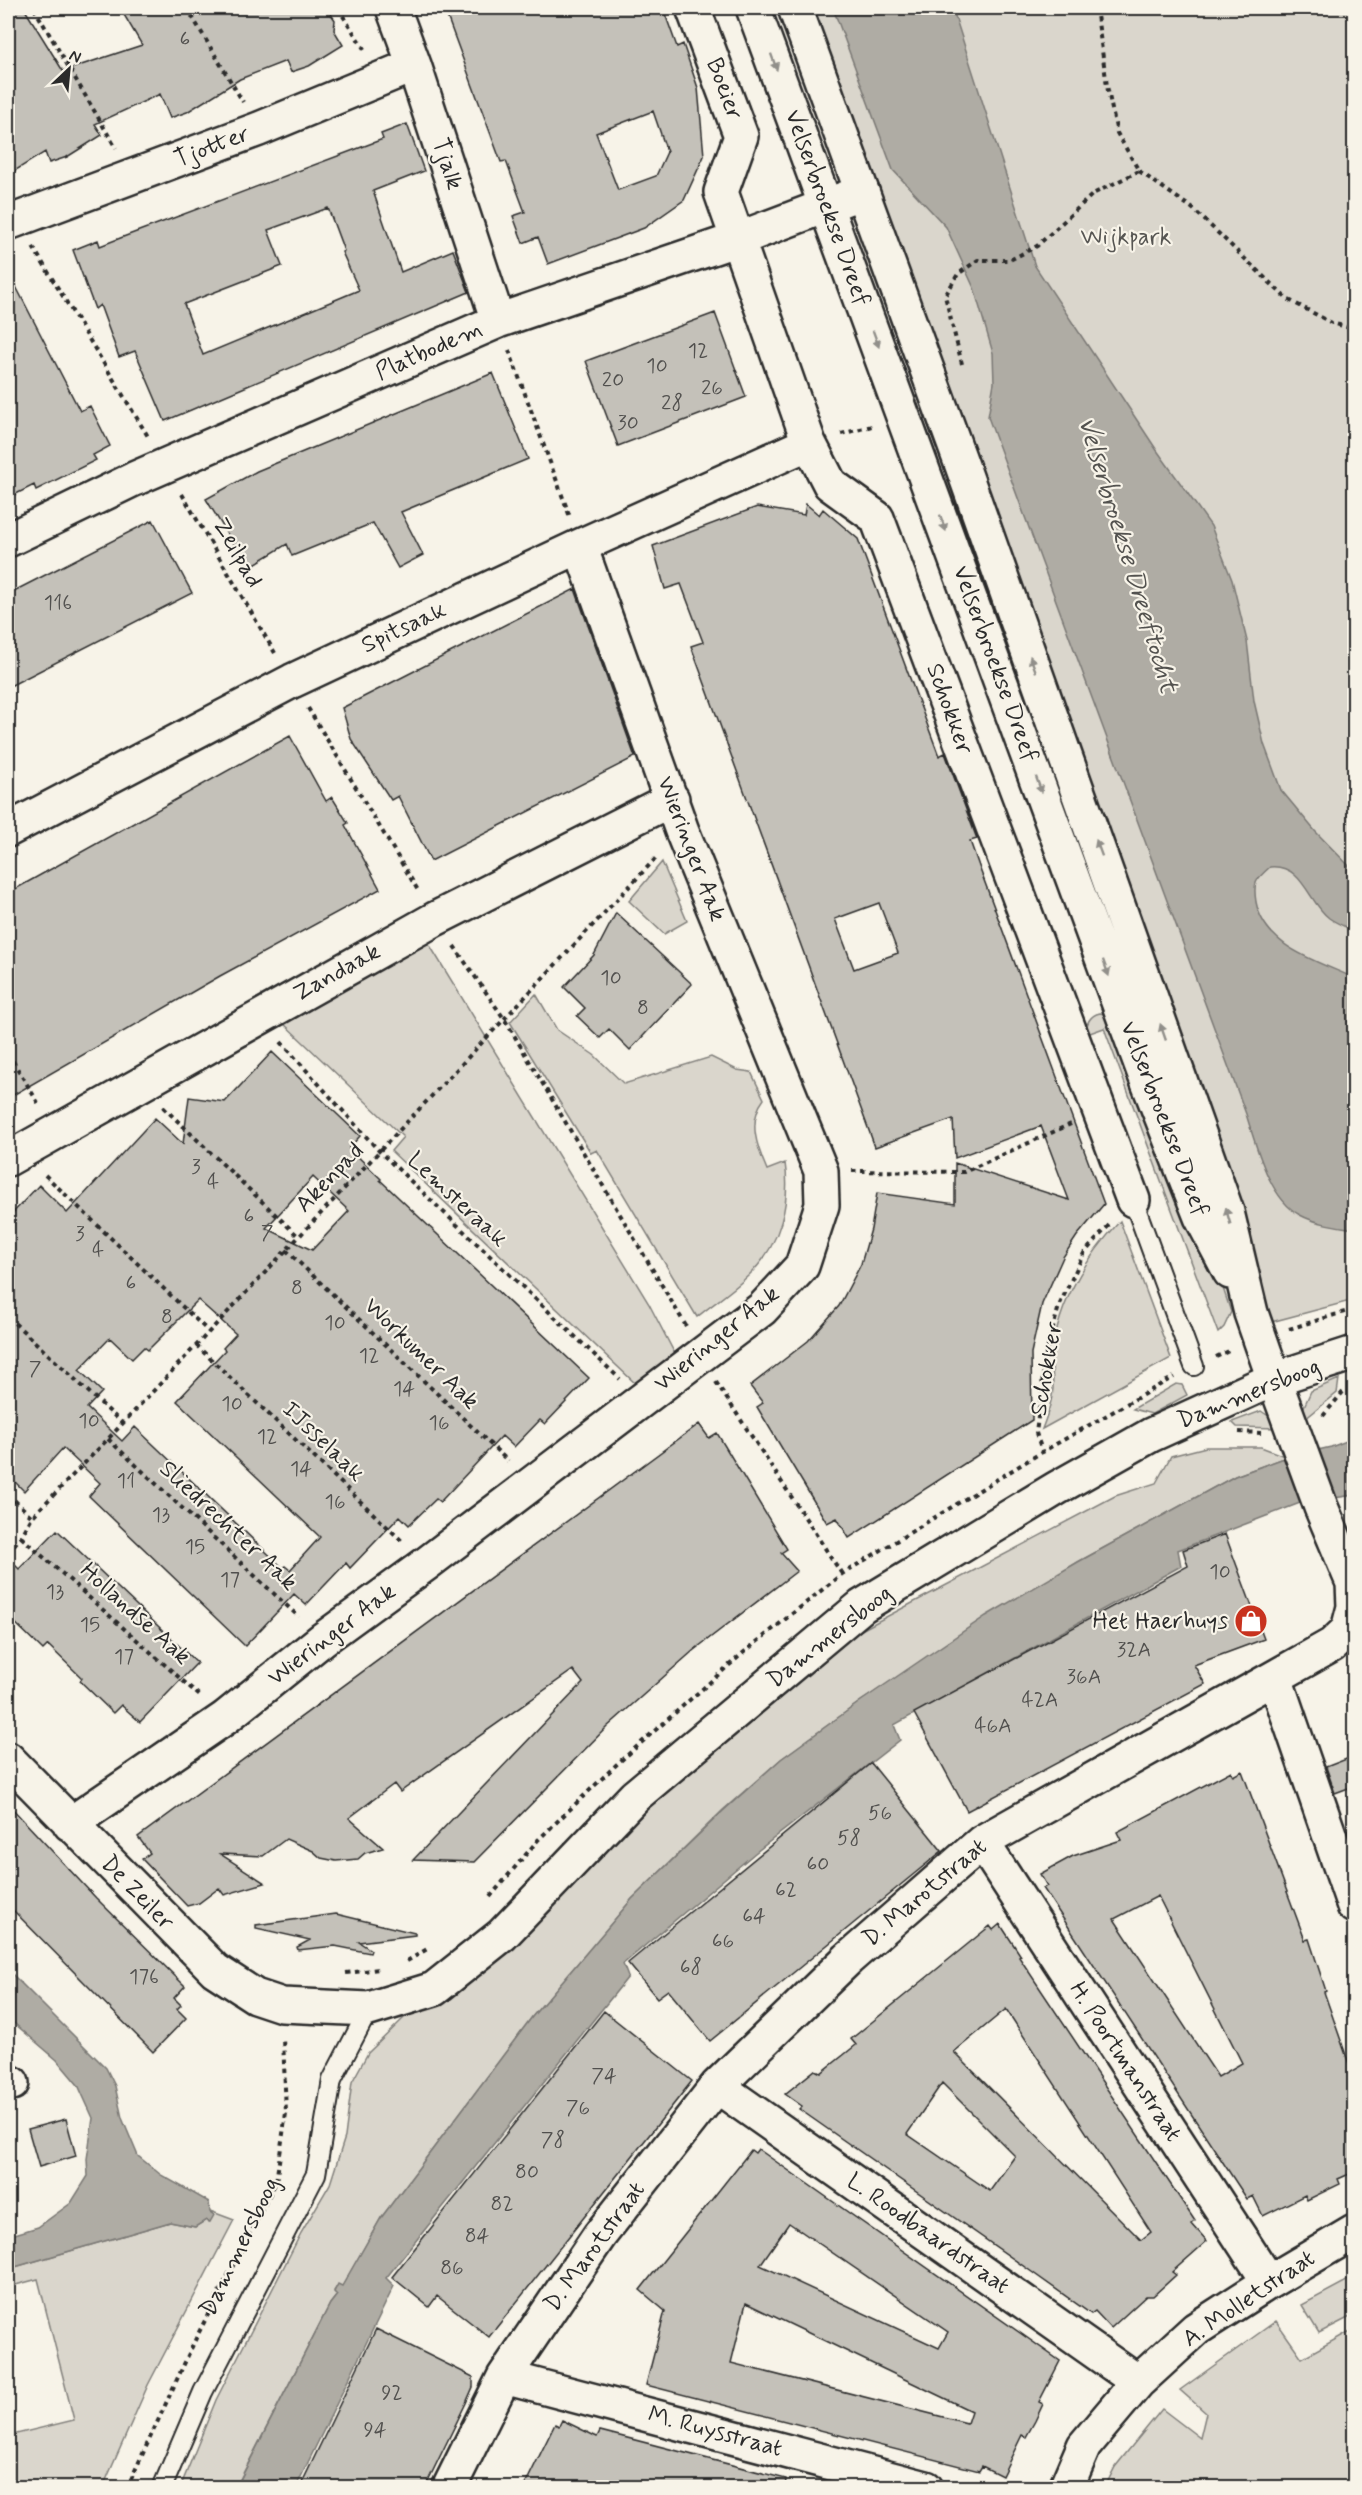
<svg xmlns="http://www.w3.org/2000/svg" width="1362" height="2495" viewBox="0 0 1362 2495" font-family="Mynerve,sans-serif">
  <rect width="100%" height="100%" fill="#f7f3e8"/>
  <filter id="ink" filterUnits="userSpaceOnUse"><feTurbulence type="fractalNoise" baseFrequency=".0167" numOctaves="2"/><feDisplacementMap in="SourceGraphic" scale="12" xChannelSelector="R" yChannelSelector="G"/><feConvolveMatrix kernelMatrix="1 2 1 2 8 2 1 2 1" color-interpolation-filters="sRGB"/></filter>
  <g filter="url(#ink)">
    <path fill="#dad6cc" stroke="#82807c" stroke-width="1.5" d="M797,8H1354V1300L1271,1322Z
      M662,862L687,921L664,934L629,901Z
      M426,939L649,1304L677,1358L637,1385L391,1151L403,1137L284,1024Z
      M536,994L557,1030L594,1055L624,1084L711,1057L737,1070L751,1072L764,1099C747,1121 757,1147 767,1170L785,1163C791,1202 780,1244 752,1272C736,1289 715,1302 697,1317L597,1150L591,1153L510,1022Z
      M1100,1013L1109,1015L1210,1249L1231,1312L1224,1327L1218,1333L1104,1028L1087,1034C1085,1024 1090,1015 1100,1013Z
      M1120,1221L1171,1358L1042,1429C1047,1416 1052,1403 1053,1389C1053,1376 1051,1363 1053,1351C1059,1301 1087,1257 1120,1221Z
      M1339,1379L1337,1393L1305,1419L1302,1411L1311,1391Z
      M1176,1384L1182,1385L1187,1395L1152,1414L1133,1409Z
      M1261,1411L1276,1421L1277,1428L1237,1427L1232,1422Z
      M1206,1447H1261L1287,1457L1235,1476L1078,1562L861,1701L781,1759L723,1810L632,1899L532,2017L381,2218L342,2287L338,2285L334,2291L337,2295L330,2304L236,2487L180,2488L216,2400L301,2233L330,2184L345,2137L352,2082L368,2053L405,2017L478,1976L524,1935L580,1865L687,1767L850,1636L1115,1496L1156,1483L1171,1456Z
      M210,2211L234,2220L148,2385L103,2487H8V2436L74,2420L38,2279L8,2287V2269L170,2222L195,2227L206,2220L209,2222Z
      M1354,2277V2315L1319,2333L1302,2305Z
      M1276,2321L1302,2358L1354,2329V2487H1105L1115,2467L1162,2409L1200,2438L1206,2413L1180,2390Z"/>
    <path fill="#afaca4" stroke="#7a7874" stroke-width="1.5" d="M833,8H954V13L1035,266L1156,449L1211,526L1232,580L1247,641L1254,701L1264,744L1281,790L1315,831L1354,871V931C1346,927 1336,923 1329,918C1308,902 1303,864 1270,867C1255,880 1253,883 1256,902C1265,948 1318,961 1354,978V1229C1336,1226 1317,1224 1300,1215C1269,1199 1256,1145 1246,1114L988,417L994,383L993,353L974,288L946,227L893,170Z
      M1354,1438V1495L1300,1503L1178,1550L1181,1566L894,1725L900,1740L755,1853L623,1964L628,1977L386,2278L394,2286L296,2487L236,2488L330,2304L337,2295L334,2292L338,2284L342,2286L381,2218L532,2017L632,1899L723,1811L781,1759L861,1701L986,1616L1078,1562L1235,1476L1287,1457L1331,1447Z
      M8,1970L106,2068L115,2086L122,2118L138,2156L161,2175L209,2202L210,2212L214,2215L210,2222L206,2220L195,2227L170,2222L8,2269V2236L38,2227L71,2203L88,2176L87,2159L93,2118L78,2085L57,2060L8,2018Z"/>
    <path fill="#c4c1b9" stroke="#2b2b2b" stroke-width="1.5" fill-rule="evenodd" d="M8,8H24L63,71L142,45L120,8H327L335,20L334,30L343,45L309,66L291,72L286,61L240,79L187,112L170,118L160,94L95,124L102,135L67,157L49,163L45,152L8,175Z
      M444,8H663L677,47L683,44L698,88L704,156L684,200L644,228L548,264L538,237L523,243L513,216L525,212L506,161L501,162ZM653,111L667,152L656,176L618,190L596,133Z
      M407,124L424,171L373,191L401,272L453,250L469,292L165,421L135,351L119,357L100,305L95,309L73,250L98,240L100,246L123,237L383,139L381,134ZM328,208L344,251L342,252L359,290L203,355L184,304L282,266L268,230Z
      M8,271L80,411L90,406L110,446L93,455L96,460L36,490L34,485L8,498Z
      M715,313L746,397L618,446L586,361Z
      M493,373L528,459L401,512L423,555L398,568L373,523L292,556L287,544L248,568L206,499L257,471Z
      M806,504L819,515L823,509L858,539L939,756L945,753L977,839L970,841L981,872L1104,1204L1077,1236L1063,1257L1042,1304L1031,1353L1032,1420L849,1538L837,1518L827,1523L757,1407L763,1403L750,1386L808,1341L839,1306L861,1264L871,1229L877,1193L955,1204V1163L1069,1200L1041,1126L955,1158L953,1119L875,1147L691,646L703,642L681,584L665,589L653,546L757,507L804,515ZM879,903L898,953L854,969L835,919Z
      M153,520L192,593L8,687V594Z
      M575,589L635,757L431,861L398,796L391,800L351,739L342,708Z
      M290,736L326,801L332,797L348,823L345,825L380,889L220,976L8,1098V893Z
      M616,913L692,984L630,1050L609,1029L600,1038L577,1016L585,1008L564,987L594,955Z
      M272,1052L360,1136L349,1148L381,1179L380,1180L589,1378L545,1424L540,1420L514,1447L502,1436L440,1502L436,1499L409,1525L400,1516L350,1568L346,1563L306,1605L294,1594L245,1646L89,1496L100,1483L63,1448L24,1491L8,1475V1218L39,1185L67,1213L155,1118L183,1144L189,1097L225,1102ZM313,1177L349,1211L312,1250L266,1228ZM198,1300L236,1334L223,1348L225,1350L177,1401L320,1537L290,1570L285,1566L283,1568L135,1427L122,1441L87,1408L102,1392L79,1370L110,1338L132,1359L144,1347L148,1350Z
      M699,1424L709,1438L717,1433L787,1549L781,1553L797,1571L694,1650L607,1727L474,1862L413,1860L583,1683L573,1670L400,1792L394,1784L349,1818L383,1848L365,1853L358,1859L336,1861L321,1858L313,1851L286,1839L263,1856L220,1854L265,1883L224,1895L219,1888L199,1903L187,1906L142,1859L150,1853L138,1837Z
      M57,1530L197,1663L140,1722L121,1705L113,1713L80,1681L82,1678L48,1645L43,1650L8,1616V1558L19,1569Z
      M1225,1534L1264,1639L1194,1665L1205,1684L967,1811L914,1713L1188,1566L1183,1550Z
      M1354,1756V1786L1335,1793L1326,1767Z
      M871,1763L942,1851L710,2041L668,1990L657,1998L628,1963Z
      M1231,1771L1233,1776L1242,1771L1305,1940L1309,1939L1326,1991L1324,1992L1354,2078V2172L1338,2179L1340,2184L1307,2200L1305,2195L1263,2216L1253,2196L1247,2199L1043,1888L1047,1886L1040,1874L1073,1856L1121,1840L1117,1832ZM1158,1896L1242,2063L1218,2077L1114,1919Z
      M8,1804L96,1898L185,1986L174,1998L181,2005L177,2009L186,2018L153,2052L8,1905Z
      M336,1914L415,1933V1935L359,1942L371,1950L370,1953L335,1946L298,1950L297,1947L310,1940L256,1928V1925Z
      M1000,1924L1021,1956L1019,1957L1195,2221L1192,2224L1207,2241L1172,2272L1176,2275L1153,2296H1146L1111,2328L1095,2311L1091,2314L1029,2270L799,2109L802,2106L785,2094L815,2070L821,2073L856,2045L851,2039L990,1926L993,1930ZM1006,2009L1151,2232L1141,2240L954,2052ZM942,2083L1015,2156L990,2191L907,2134Z
      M604,2011L692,2081L489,2337L437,2296L429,2307L392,2277Z
      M66,2119L76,2156L39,2167L28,2129Z
      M758,2149L1060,2361L1039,2402L1043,2404L1035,2421L1026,2437L1022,2435L1002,2476L982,2466L979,2471L646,2385L665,2311L640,2290L751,2150L755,2153ZM789,2223L948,2332L939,2348L760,2265ZM746,2303L971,2411L967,2423L731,2363Z
      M376,2329L473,2377V2387L466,2403L425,2487H300Z
      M562,2420L597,2437L600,2431L786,2479L785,2487H524L555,2424L559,2426Z"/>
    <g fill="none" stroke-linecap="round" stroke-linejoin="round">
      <defs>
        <path id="lane" d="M1133,1200L1194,1366
          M162,2488L203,2392L316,2174L332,2080L369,2009"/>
        <path id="street" d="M393,8L414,65L498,321
          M693,8L741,136L721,192L809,443L830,484L877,518L1133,1200
          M8,223L259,129L414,65
          M8,540L134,479L498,321L738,239L862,192
          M8,830L292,681L580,546L809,443
          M8,1159L435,919L672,799
          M1275,1678L1354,1906
          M8,1759L215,1970L255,1996L282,2005L369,2009L434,1989L502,1935L635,1796L862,1606L1057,1488L1151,1435L1274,1379L1321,1507L1353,1583L1354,1607L1348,1630L1332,1645L982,1842L848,1959L717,2086L600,2235L504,2377L449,2488
          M70,1824L225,1718L323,1639L426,1564L762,1309L802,1266L822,1205L821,1171L682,831L580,546
          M982,1842L1269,2282
          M8,2083H12
          M717,2086L1138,2382
          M504,2377L926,2488
          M1066,2488L1084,2446L1138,2382L1196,2329L1269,2282L1354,2232"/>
        <path id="secondary" d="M753,8L1145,1075L1201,1217L1230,1272
          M795,8L960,460L1227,1212L1251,1313L1274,1379L1354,1353"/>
      </defs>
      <use href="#lane" stroke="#2b2b2b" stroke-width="22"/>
      <use href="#street" stroke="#2b2b2b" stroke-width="38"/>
      <use href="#secondary" stroke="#2b2b2b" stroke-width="38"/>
      <path stroke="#2b2b2b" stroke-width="4" stroke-dasharray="4.5 4.5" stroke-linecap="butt" d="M34,8L116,148
        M187,8L243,102
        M338,8L366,52
        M1096,8L1107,86L1117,133L1139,171L1192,208L1287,299L1332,323L1354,329
        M33,247L149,438
        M509,350L570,517
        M962,364L945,296L958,274L978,260H1010L1037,246L1093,194L1139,171
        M841,434L872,426
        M182,494L275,653
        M308,708L419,892
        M454,946L505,1020L686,1326
        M281,1042L380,1152L620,1379
        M8,1053L40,1106
        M163,1107L299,1237
        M852,1171L964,1172L1071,1124
        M45,1175L209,1332
        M286,1250L508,1461
        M8,1317L122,1423
        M1289,1329L1354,1309
        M196,1345L402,1541
        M1216,1357L1231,1350
        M716,1382L842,1574
        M1323,1416L1343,1392
        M1239,1432L1261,1433
        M108,1439L299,1617
        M1043,1454L1036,1433L1046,1354L1059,1306L1084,1253L1111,1223
        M8,1494L32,1517
        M21,1537L200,1696
        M8,1552L21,1537L32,1517L108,1439L658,856
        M490,1897L538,1840L616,1765L743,1653L842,1574L1042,1452L1174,1377
        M407,1961L429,1948
        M346,1973L380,1969
        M127,2488L197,2336L276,2182L286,2113L283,2038"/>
      <use href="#lane" stroke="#f7f3e8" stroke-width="18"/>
      <use href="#street" stroke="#f7f3e8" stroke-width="33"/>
      <use href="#secondary" stroke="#f7f3e8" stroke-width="33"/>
    </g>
    <defs><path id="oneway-solid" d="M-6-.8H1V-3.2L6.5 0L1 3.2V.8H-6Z" transform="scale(1.5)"/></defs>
    <g fill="#918f8a">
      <use href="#oneway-solid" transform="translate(774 62) rotate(70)"/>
      <use href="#oneway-solid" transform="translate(876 339) rotate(70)"/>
      <use href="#oneway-solid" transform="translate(943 523) rotate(70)"/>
      <use href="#oneway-solid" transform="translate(1033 664) rotate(-110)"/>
      <use href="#oneway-solid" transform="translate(1039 785) rotate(70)"/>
      <use href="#oneway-solid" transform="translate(1099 848) rotate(-110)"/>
      <use href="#oneway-solid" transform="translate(1106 968) rotate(70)"/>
      <use href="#oneway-solid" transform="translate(1163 1032) rotate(-109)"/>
      <use href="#oneway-solid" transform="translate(1228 1216) rotate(-106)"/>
    </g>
  </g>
  <defs>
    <symbol id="shop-disc" viewBox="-11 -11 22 22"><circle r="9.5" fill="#c8321e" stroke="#f7f3e8"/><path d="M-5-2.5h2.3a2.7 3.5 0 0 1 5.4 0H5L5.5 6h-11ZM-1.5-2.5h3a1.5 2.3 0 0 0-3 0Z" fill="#fff"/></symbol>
  </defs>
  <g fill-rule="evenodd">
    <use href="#shop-disc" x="1232" y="1602" width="38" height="38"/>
  </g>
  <g text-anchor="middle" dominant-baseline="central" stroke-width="4.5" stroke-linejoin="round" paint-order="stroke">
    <g font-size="21" fill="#51504e">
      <text x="185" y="39">6</text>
      <text x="698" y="351">12</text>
      <text x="657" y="366">10</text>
      <text x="613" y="380">20</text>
      <text x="712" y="388">26</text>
      <text x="672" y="403">28</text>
      <text x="628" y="423">30</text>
      <text x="58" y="603">116</text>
      <text x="611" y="978">10</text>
      <text x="643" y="1008">8</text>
      <text x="196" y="1167">3</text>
      <text x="213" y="1182">4</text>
      <text x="249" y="1216">6</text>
      <text x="267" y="1233">7</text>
      <text x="80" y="1234">3</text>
      <text x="98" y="1250">4</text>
      <text x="131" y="1283">6</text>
      <text x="297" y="1288">8</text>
      <text x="167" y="1317">8</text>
      <text x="335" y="1323">10</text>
      <text x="369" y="1356">12</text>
      <text x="35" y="1369">7</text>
      <text x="404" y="1389">14</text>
      <text x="232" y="1404">10</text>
      <text x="89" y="1421">10</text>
      <text x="439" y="1423">16</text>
      <text x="267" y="1437">12</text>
      <text x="301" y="1469">14</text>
      <text x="126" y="1481">11</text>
      <text x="335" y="1502">16</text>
      <text x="161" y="1515">13</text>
      <text x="195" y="1547">15</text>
      <text x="1220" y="1572">10</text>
      <text x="230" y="1580">17</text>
      <text x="55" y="1592">13</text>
      <text x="90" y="1625">15</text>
      <text x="1134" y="1650">32A</text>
      <text x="124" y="1657">17</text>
      <text x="1084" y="1677">36A</text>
      <text x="1040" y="1700">42A</text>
      <text x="993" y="1726">46A</text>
      <text x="880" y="1813">56</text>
      <text x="849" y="1838">58</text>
      <text x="818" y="1864">60</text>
      <text x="786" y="1890">62</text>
      <text x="754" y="1916">64</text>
      <text x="723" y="1941">66</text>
      <text x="691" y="1967">68</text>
      <text x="144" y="1977">176</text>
      <text x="604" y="2076">74</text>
      <text x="578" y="2108">76</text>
      <text x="553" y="2140">78</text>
      <text x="527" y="2172">80</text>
      <text x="502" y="2204">82</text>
      <text x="477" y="2236">84</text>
      <text x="452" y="2268">86</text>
      <text x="392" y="2393">92</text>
      <text x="375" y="2430">94</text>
    </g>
    <g font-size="24" fill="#2b2b2b" stroke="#f7f3e8">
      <text transform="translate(724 89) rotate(69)">Boeier</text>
      <text transform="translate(212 147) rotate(-21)">Tjotter</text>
      <text transform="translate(447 164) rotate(72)">Tjalk</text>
      <text transform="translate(827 208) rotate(70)">Velserbroekse Dreef</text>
      <text transform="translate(429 351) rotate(-24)">Platbodem</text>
      <text transform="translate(237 553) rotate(60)">Zeilpad</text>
      <text transform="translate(404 628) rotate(-25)">Spitsaak</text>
      <text transform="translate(995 664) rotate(70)">Velserbroekse Dreef</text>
      <text transform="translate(949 709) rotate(70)">Schokker</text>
      <text transform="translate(691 849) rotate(69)">Wieringer Aak</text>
      <text transform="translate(337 973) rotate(-29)">Zandaak</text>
      <text transform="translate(1164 1119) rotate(69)">Velserbroekse Dreef</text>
      <text transform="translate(330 1178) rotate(-46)">Akenpad</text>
      <text transform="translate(457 1200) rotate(43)">Lemsteraak</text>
      <text transform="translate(717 1339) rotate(-39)">Wieringer Aak</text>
      <text transform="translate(421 1354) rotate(44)">Workumer Aak</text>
      <text transform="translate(1047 1369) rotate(-80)">Schokker</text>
      <text transform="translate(1249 1394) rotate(-22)">Dammersboog</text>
      <text transform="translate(323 1442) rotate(44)">IJsselaak</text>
      <text transform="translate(228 1526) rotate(43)">Sliedrechter Aak</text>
      <text transform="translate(135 1614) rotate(42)">Hollandse Aak</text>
      <text transform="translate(332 1635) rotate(-37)">Wieringer Aak</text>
      <text transform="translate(830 1637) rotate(-38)">Dammersboog</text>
      <text transform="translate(137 1893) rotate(46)">De Zeiler</text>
      <text transform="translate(925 1893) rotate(-40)">D. Marotstraat</text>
      <text transform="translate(1125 2062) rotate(57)">H. Poortmanstraat</text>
      <text transform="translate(928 2234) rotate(35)">L. Roodbaardstraat</text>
      <text transform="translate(240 2247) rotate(-64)">Dammersboog</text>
      <text transform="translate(595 2247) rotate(-54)">D. Marotstraat</text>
      <text transform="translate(1249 2299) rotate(-34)">A. Molletstraat</text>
      <text transform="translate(715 2432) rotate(15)">M. Ruysstraat</text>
    </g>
    <g font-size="24" fill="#575653" stroke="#f7f3e8">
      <text x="1126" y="237">Wijkpark</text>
    </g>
    <g font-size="24" fill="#2b2b2b" stroke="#f7f3e8" text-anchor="end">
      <text x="1228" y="1621">Het Haerhuys</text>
    </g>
    <g font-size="26" font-style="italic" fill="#53524f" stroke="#f7f3e8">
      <text transform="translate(1127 555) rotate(73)">Velserbroekse Dreeftocht</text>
    </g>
  </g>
  <rect width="1362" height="2495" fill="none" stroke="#f7f3e8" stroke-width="30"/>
  <rect x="15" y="15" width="1332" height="2465" fill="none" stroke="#2b2b2b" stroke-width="2" filter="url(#ink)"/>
  <g transform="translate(69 69) rotate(26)" stroke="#f7f3e8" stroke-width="4.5" paint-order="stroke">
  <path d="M0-4.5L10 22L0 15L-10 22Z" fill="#2b2b2b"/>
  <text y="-9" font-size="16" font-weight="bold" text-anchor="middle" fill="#2b2b2b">N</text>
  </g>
</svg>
